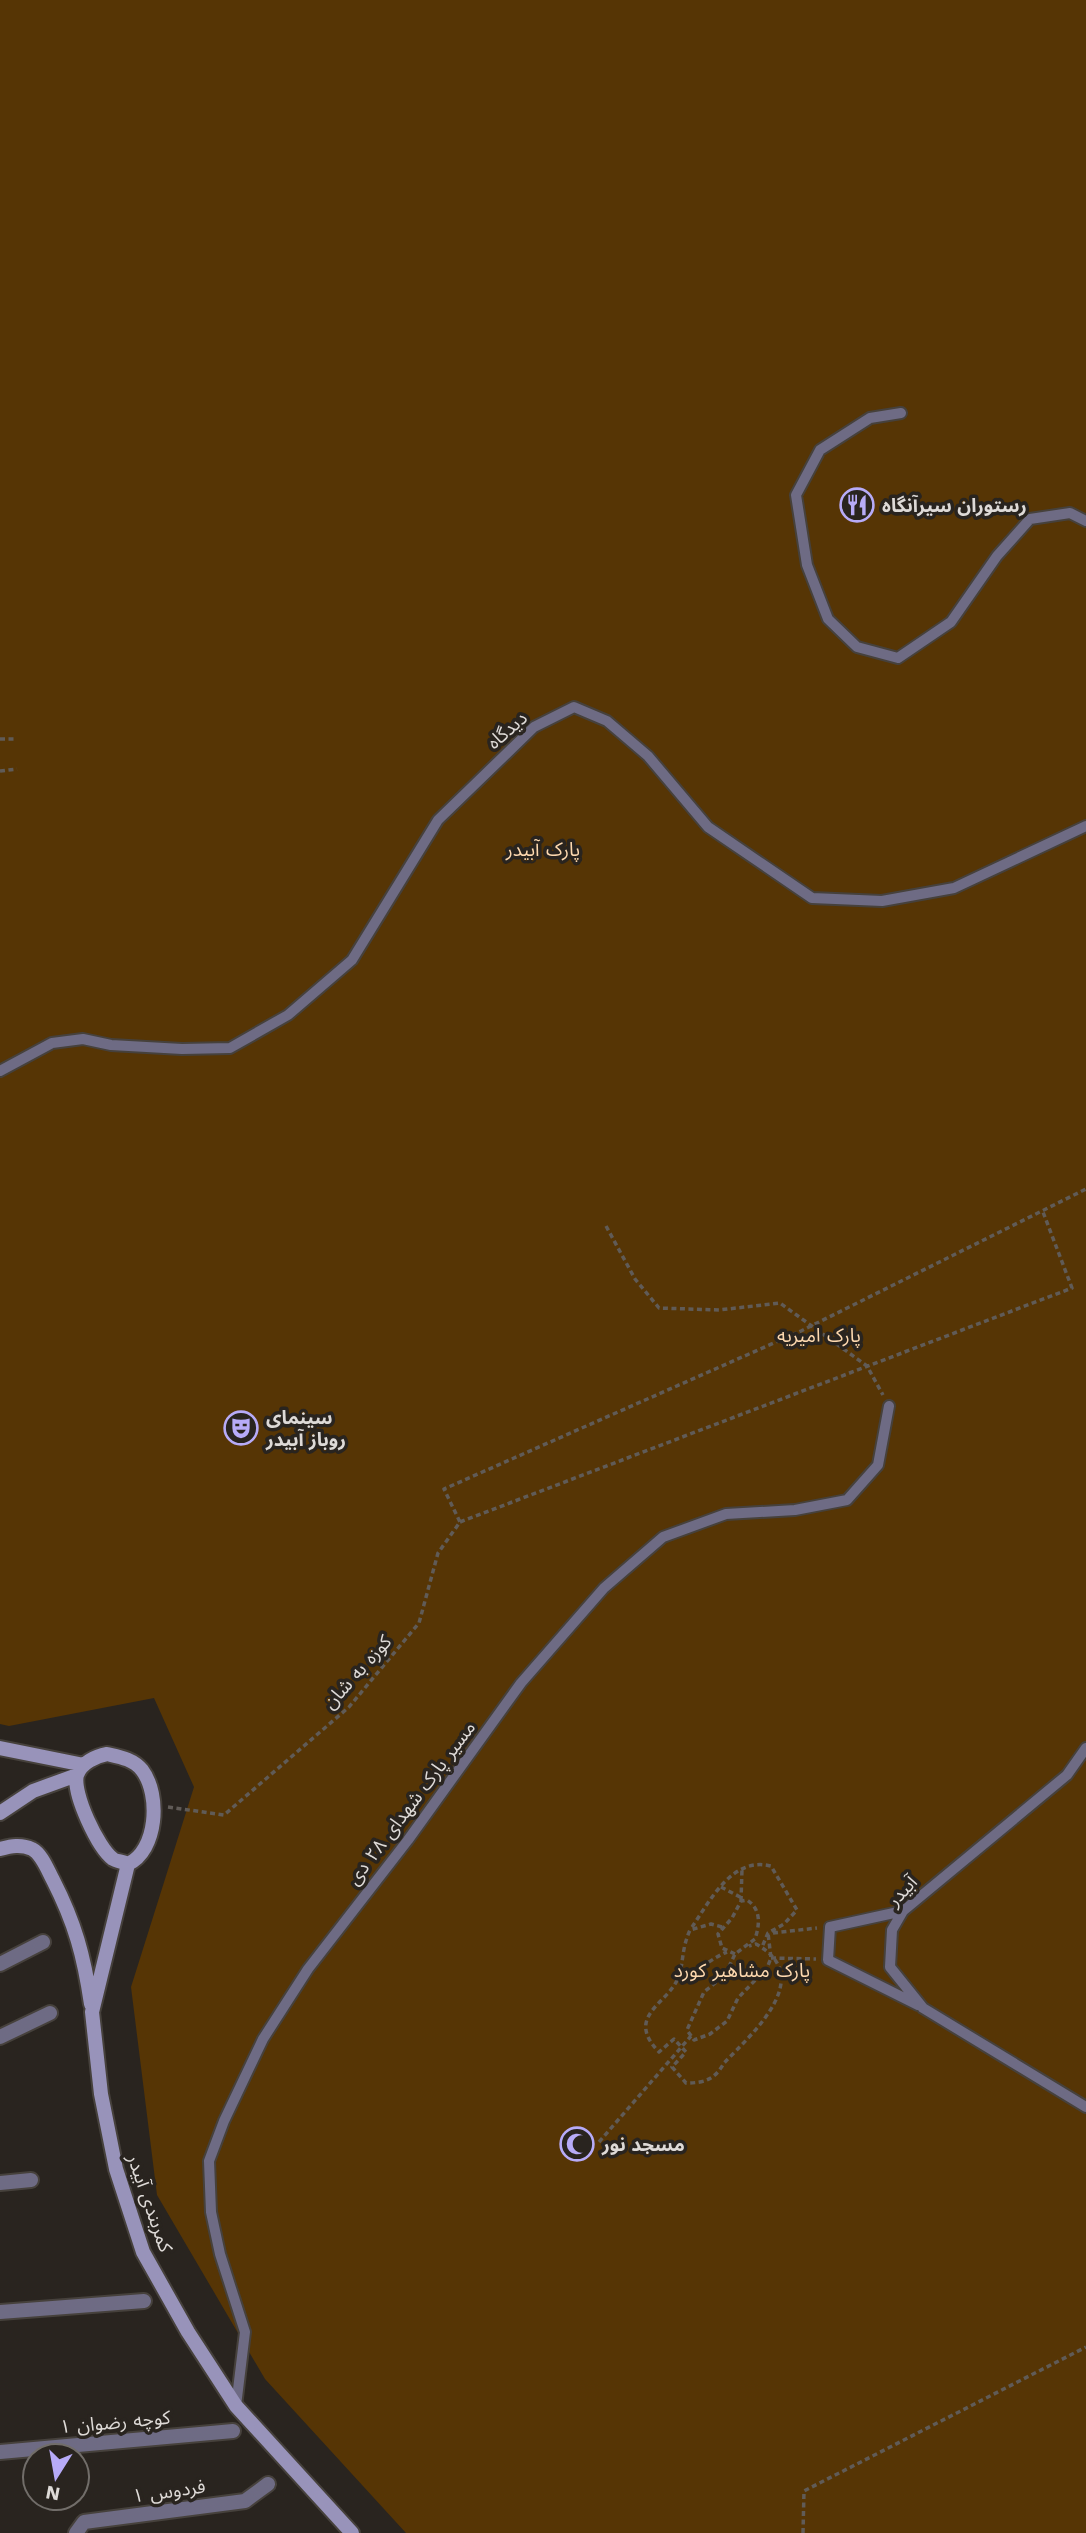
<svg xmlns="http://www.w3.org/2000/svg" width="1086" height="2533" viewBox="0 0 1086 2533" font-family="'Work Sans','Noto Sans Arabic',sans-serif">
  <rect width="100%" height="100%" fill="#29241f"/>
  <path fill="#563505" d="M0,0H1086V2533H406L265,2379L157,2195L131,1987L194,1787L154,1698L9,1726L0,1724Z"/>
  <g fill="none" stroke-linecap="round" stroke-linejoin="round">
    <defs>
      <path id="service" d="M901,413L870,418L820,450L796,495L807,565L828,619L857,647L898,658L951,622L997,556L1030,519L1070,513L1086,521
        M0,1071L52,1043L83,1039L111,1045L182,1049L230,1048L288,1015L352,960L438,820L534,727L574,707L607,721L648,756L708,827L812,898L882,901L954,888L1086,826
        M1086,1748L1067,1775L903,1911L892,1930L890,1967L923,2008L1086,2107
        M903,1911L830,1927L828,1960L918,2005
        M236,2406L245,2332L220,2254L211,2212L209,2161L224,2121L263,2039L308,1969L408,1840L521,1683L604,1588L663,1537L726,1514L795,1510L847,1500L878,1465L889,1406"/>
      <path id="minor" d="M0,1964L43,1942
        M0,2037L50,2013
        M0,2183L31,2180
        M0,2312L144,2301
        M0,2452L233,2431
        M76,2533L84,2522L245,2501L268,2484"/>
      <path id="secondary" d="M0,1748L84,1765
        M107,1754C120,1757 133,1759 142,1770C161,1795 157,1851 128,1864C124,1862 116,1861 113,1859C98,1848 72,1793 77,1775C81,1763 96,1756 107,1754Z
        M0,1813L33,1791L77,1775
        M0,1849C11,1846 21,1844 32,1849C42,1854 48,1871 53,1880C75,1923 84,1956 91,2004
        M128,1864L92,2012L101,2094L116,2169L143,2252L188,2332L236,2406L352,2533"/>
    </defs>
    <use href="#service" stroke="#46413c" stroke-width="14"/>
    <use href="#minor" stroke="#46413c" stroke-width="18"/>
    <use href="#secondary" stroke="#46413c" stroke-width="18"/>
    <path stroke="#605b57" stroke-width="3.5" stroke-dasharray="5 3.5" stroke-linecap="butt" d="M0,739H14
      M0,771L17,769
      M606,1226L635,1279L659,1308L719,1310L780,1303L867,1366L883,1395
      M460,1522L1072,1288L1043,1212
      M168,1807L224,1815L349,1707L419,1623L438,1553L460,1522L444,1489L801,1331L1086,1189
      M721,1887L742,1898
      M741,1901L742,1869
      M692,1927C710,1901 732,1856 771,1866L797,1910L784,1924L768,1933L762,1947
      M722,1927L711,1924L690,1930C681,1950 684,1963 678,1978C668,2004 624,2016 659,2052L674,2039L686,2052L672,2067L686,2083C706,2083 715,2079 724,2063C754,2032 816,1977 756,1944L749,1946
      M773,1933L817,1928
      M735,1954L722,1948L718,1934L732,1918L741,1901L747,1900C761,1909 760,1924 755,1939L735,1954L725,1975L704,1992L687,2030L694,2040L710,2034L727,2021L738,1998L767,1968L771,1958L768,1933
      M771,1958L816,1959
      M679,1978C697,1974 709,1959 727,1952
      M599,2142L691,2036
      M803,2533L804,2491L1086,2347"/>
    <use href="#service" stroke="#6e6b84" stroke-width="10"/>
    <use href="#minor" stroke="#6e6b84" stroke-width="14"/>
    <use href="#secondary" stroke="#9893ba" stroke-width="14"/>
  </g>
  <defs>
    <symbol id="restaurant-ring" viewBox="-11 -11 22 22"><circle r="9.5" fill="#29241f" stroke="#b7abf8" stroke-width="1.5"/><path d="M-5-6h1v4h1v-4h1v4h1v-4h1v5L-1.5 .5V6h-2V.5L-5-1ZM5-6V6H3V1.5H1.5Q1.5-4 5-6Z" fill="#b7abf8"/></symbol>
    <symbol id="theatre-ring" viewBox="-11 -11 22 22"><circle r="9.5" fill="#29241f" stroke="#b7abf8" stroke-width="1.5"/><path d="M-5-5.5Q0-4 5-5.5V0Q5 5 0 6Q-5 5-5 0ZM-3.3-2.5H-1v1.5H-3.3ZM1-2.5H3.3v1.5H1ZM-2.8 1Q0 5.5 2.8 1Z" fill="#b7abf8"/></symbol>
    <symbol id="mosque-ring" viewBox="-11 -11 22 22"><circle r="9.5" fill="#29241f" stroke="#b7abf8" stroke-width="1.5"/><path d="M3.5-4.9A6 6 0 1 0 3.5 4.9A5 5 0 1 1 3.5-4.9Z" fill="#b7abf8"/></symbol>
  </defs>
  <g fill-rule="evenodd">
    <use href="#restaurant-ring" x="838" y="486" width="38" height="38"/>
    <use href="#theatre-ring" x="222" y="1409" width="38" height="38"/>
    <use href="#mosque-ring" x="558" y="2125" width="38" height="38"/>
  </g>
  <g text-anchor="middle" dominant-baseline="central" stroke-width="7" stroke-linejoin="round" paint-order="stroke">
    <g font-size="19" font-weight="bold" fill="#dedad7" stroke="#29241f" text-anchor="start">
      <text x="882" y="505">رستوران سیرآنگاه</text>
      <text x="266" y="1417">سینمای<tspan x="266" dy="22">روباز آبیدر</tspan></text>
      <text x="602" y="2144">مسجد نور</text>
    </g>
    <g font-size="19" fill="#dedad7" stroke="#29241f">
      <text transform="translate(507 730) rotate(-41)">دیدگاه</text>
      <text transform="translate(357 1672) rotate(-48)">کوزه به شان</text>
      <text transform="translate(411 1803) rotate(-53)">مسیر پارک شهدای ۲۸ دی</text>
      <text transform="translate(902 1891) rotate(-47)">آبیدر</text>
      <text transform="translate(150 2203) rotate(71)">کمربندی آبیدر</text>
      <text transform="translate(115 2422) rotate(-5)">کوچه رضوان ۱</text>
      <text transform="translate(169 2491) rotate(-8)">فردوس ۱</text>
    </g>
    <g font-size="19" fill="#fed9af" stroke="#29241f">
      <text x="543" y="849">پارک آبیدر</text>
      <text x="819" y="1335">پارک امیریه</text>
      <text x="742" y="1970">پارک مشاهیر کورد</text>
    </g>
  </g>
  <g transform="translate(56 2477) rotate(191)"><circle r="33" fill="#29241f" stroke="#716d69" stroke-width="2"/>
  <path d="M0-5L12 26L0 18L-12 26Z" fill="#b7abf8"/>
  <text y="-10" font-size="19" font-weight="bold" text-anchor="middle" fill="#dedad7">N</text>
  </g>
</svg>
